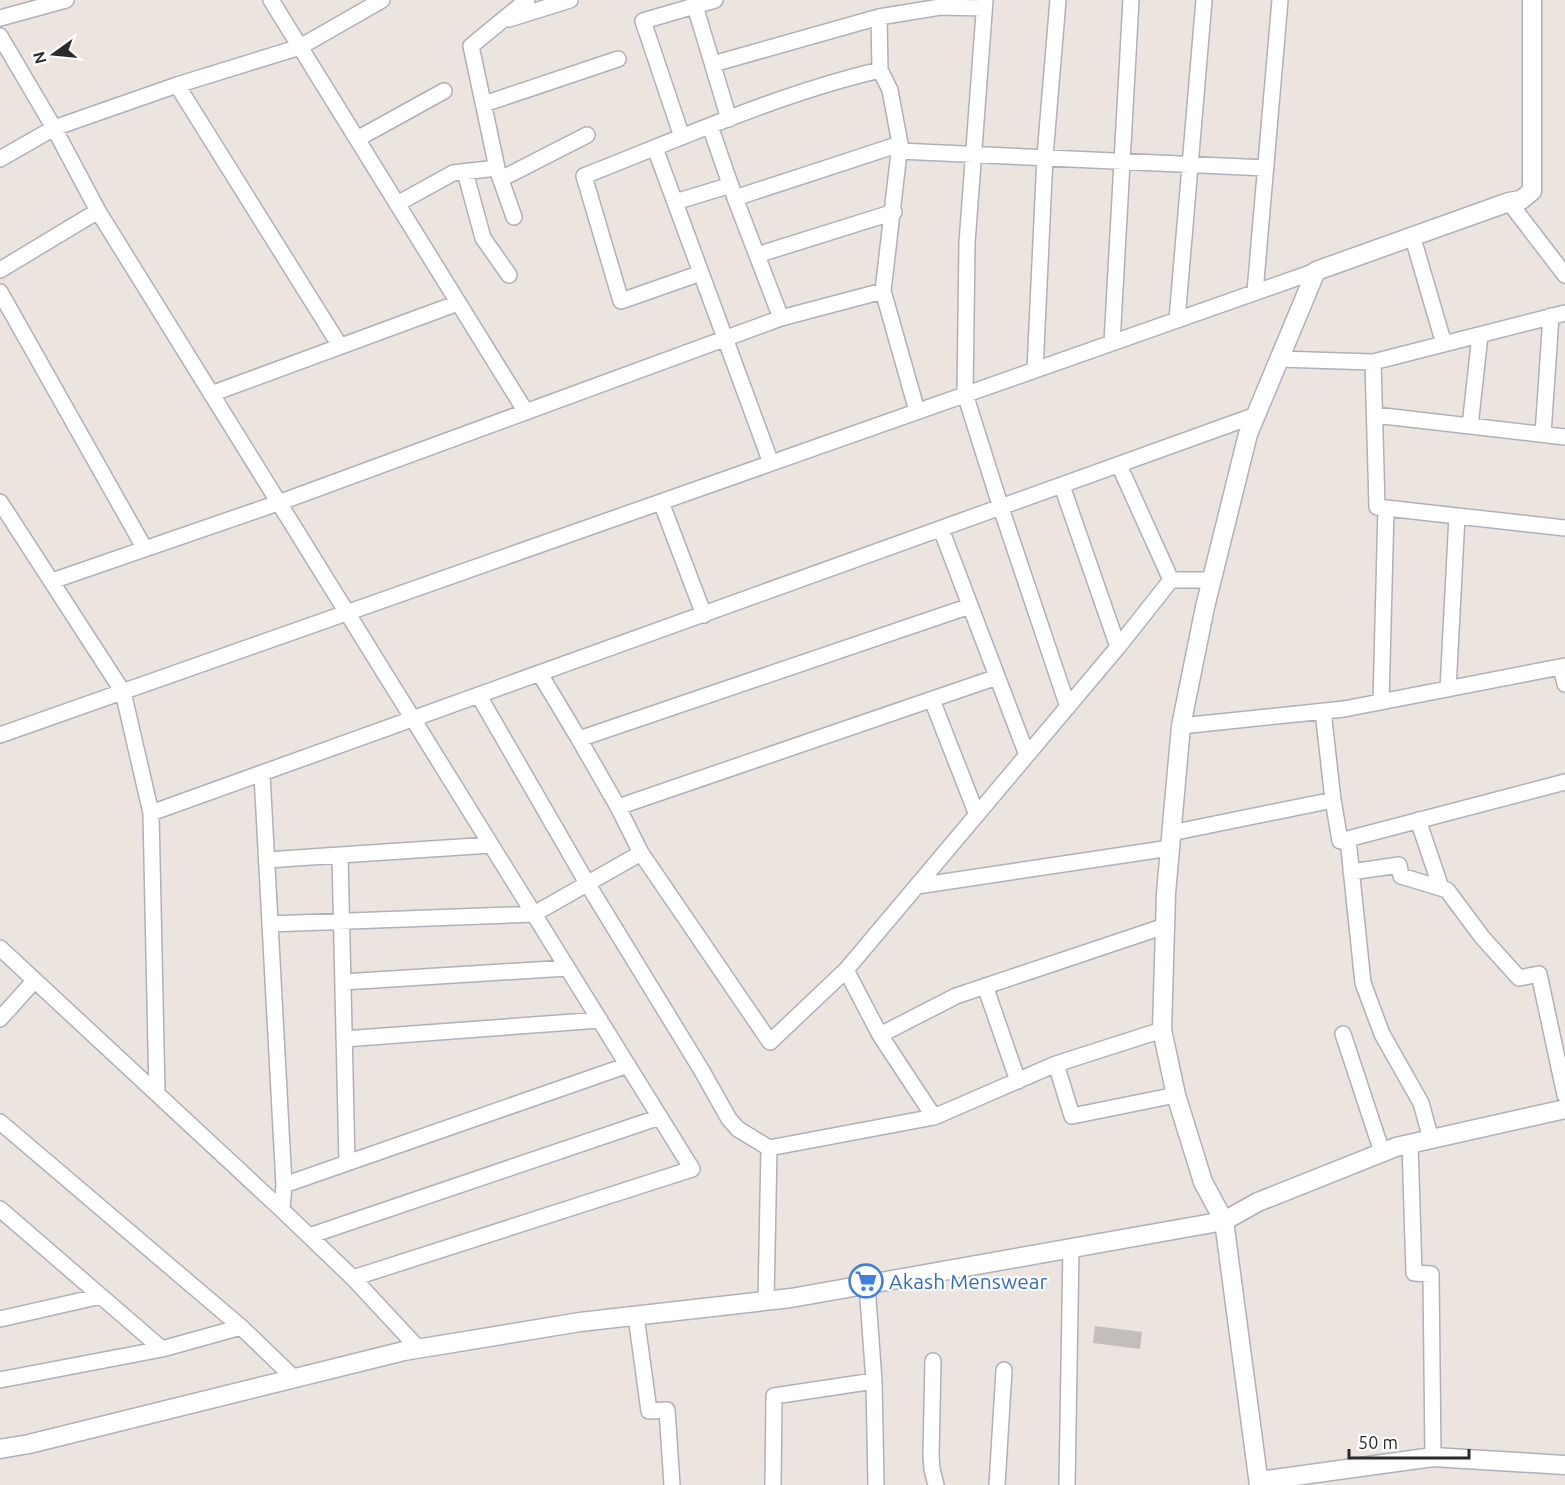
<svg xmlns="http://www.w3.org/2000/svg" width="1565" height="1485" viewBox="0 0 1565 1485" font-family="Ubuntu,sans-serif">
  <rect width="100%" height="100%" fill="#ece4de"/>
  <path fill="#c4beba" d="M1095,1326L1142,1332L1140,1349L1093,1343Z"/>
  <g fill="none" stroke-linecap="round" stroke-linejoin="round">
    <defs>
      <path id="minor" d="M271,0L526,412
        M985,0L967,243L965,394L1001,508L1068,707
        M695,6L729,119
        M879,17L880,70
        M0,18L66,0
        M509,19L570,0
        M0,36L54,128L98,211L692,1169L353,1278
        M713,64L879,17L940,7L984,8
        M177,85L340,346
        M484,104L618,59
        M710,126L735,198L781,318
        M682,137L643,21L715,0
        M357,139L444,91
        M655,148L771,463
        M899,151L1266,168
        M0,159L54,128L177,85L300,47L382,0
        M497,169L514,217
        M465,172L483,238L509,275
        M501,179L587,135
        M735,198L900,144
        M675,202L731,185
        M1509,202L1565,275
        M397,204L453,173L497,168L471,46L527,0
        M1412,235L1444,344
        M757,255L894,212
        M0,270L98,211
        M701,273L621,301L584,176C681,138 778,94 880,70L890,90L900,144L883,291
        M0,292L145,549
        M1255,292L1280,0
        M1177,320L1204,0
        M1112,343L1131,0
        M1279,359L1373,362L1377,507L1386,508
        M1373,362L1565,313
        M1035,370L1045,156L1058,0
        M211,394L458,303
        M1375,415L1565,437
        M1470,426L1480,335
        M1543,434L1551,316
        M1062,486L1118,647
        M0,502L123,692L151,813L157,1094
        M661,502L704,615
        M941,529L1027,755
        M1171,580H1212
        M52,581L278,503L781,318L883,291L917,411
        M1561,667L1565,684
        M540,674L579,739L970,606
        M1448,689L1457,516
        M479,696L587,883L702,1071L729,1119L738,1129L769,1148
        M932,700L977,815
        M1381,702L1386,508L1565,528
        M1323,711L1333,800
        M1181,726L1344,709L1565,666
        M0,735L1316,271
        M579,739L618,807L997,677
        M262,774L284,1185L282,1210
        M151,813L1256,415
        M1418,820L1441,888
        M1171,833L1333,800L1340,841L1565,782
        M1348,839L1363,983L1382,1034L1421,1103L1431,1139
        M641,853L770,1042L846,970
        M340,855L491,845
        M267,860L340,855L347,1163
        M1351,872L1399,865L1401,876L1447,890L1482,937L1519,978L1539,974L1565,1095
        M917,886L1170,848
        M270,924L534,914L641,853L618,807
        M0,948L282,1210L353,1278L418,1348
        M343,982L567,968
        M985,986L1018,1081
        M0,1019L34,981
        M1343,1034L1382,1152
        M880,1035L956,996L1165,926
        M344,1039L600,1020
        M1056,1064L1072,1116L1176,1095
        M934,1117L1056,1064L1162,1030
        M0,1122L241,1327L162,1349
        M1410,1144L1414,1273L1431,1274L1433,1457
        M284,1185L628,1065
        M0,1209L162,1349L0,1380
        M309,1236L660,1117
        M766,1301L769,1148L934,1117L880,1035L846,970L1118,647L1171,580L1119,465
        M636,1316L649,1411L667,1410L672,1485
        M0,1319L101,1296
        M241,1327L294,1378
        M933,1361L931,1456L932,1469L936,1485
        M874,1381L876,1485
        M773,1485L774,1396L874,1381L867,1285
        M997,1485L1004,1370
        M1067,1485L1071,1248"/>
      <path id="tertiary" d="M0,1449L29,1444L404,1351L580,1322L791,1298L1224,1221L1258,1202L1396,1147L1565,1109
        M1259,1481L1433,1457L1565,1465
        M1259,1485L1224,1221L1203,1182L1176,1095L1162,1030L1166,893L1181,726L1205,607L1248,434L1316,271L1509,202L1521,200L1532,191V0"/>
    </defs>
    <use href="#minor" stroke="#aeb1ba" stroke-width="18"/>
    <use href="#tertiary" stroke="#aeb1ba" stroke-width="21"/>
    <use href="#minor" stroke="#fff" stroke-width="15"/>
    <use href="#tertiary" stroke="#fff" stroke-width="18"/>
  </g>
  <defs>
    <symbol id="supermarket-ring" viewBox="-11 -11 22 22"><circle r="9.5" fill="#fff" stroke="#3f7fe0" stroke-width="1.5"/><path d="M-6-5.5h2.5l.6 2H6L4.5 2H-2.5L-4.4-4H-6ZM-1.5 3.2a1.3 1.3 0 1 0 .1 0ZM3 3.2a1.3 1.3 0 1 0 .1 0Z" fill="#3f7fe0"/></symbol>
  </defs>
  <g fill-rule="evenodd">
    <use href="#supermarket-ring" x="847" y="1262" width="38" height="38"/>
  </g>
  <g text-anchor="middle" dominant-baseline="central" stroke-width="4.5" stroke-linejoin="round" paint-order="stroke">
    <g font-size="21" fill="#366cbe" stroke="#fff" text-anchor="start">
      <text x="889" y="1281">Akash Menswear</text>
    </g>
  </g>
  <g transform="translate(54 54) rotate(255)" stroke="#ffffff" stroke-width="4.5" paint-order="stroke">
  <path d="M0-4.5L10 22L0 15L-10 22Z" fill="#2b2b2b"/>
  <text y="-9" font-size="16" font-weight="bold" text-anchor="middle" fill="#2b2b2b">N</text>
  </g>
  <path d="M1349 1449v9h120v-9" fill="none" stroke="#2b2b2b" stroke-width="3"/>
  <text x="1358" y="1449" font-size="18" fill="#2b2b2b" stroke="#ffffff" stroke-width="4.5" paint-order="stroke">50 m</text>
</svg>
